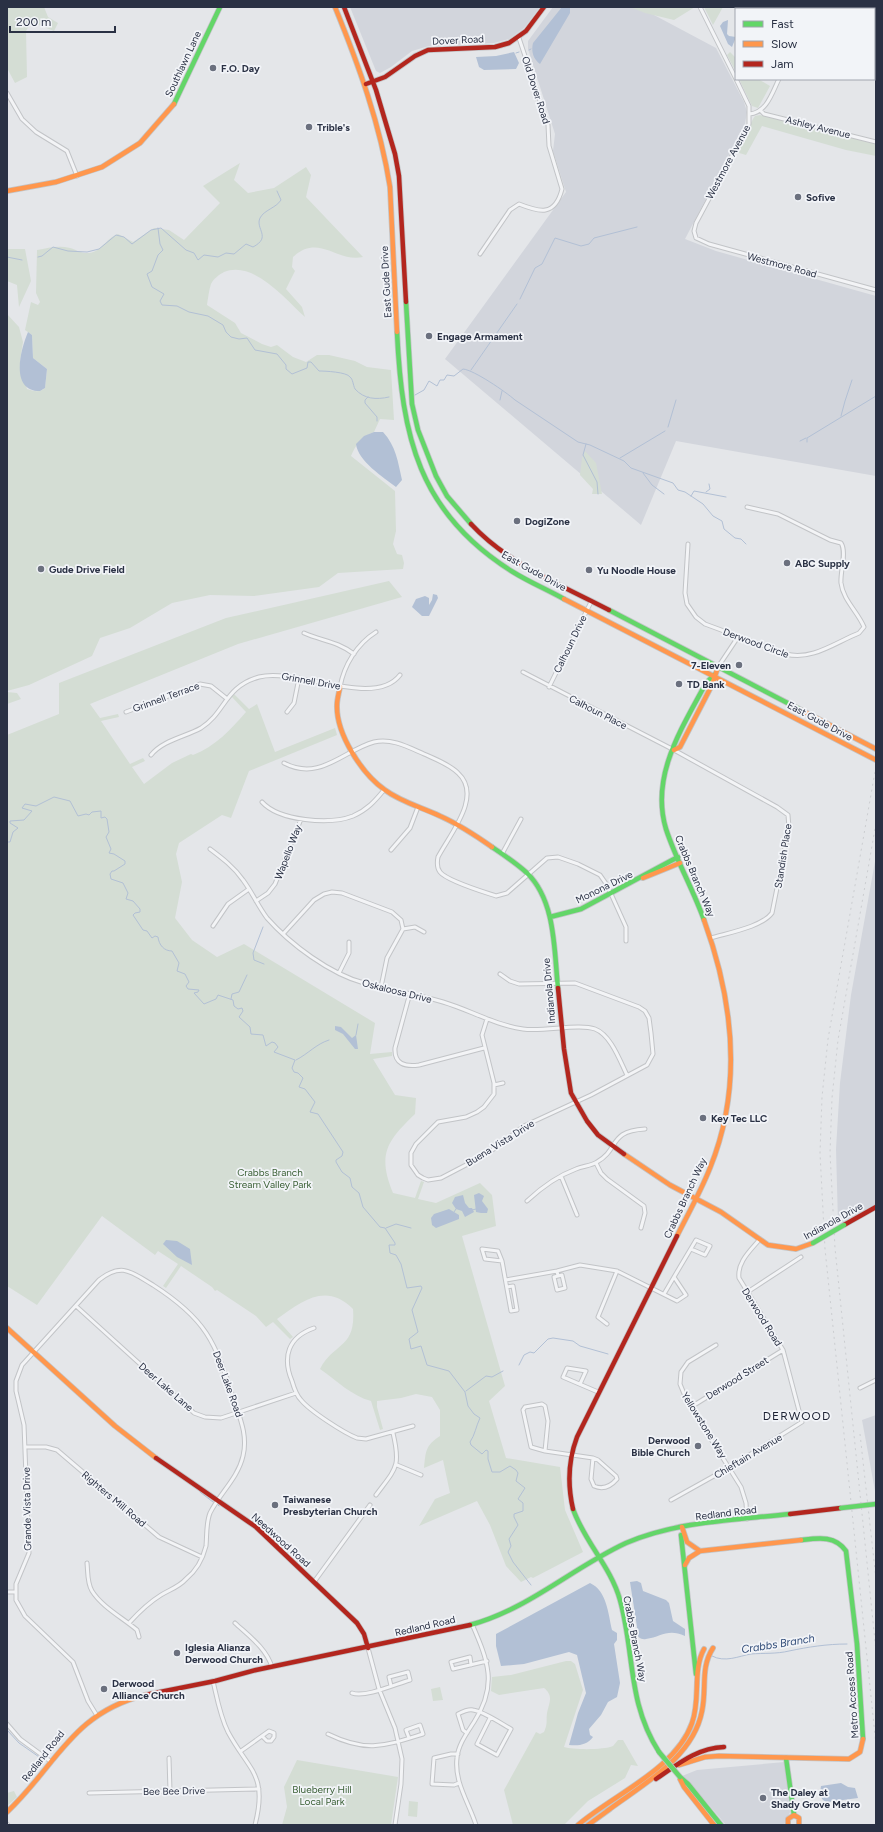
<svg xmlns="http://www.w3.org/2000/svg" width="883" height="1832" viewBox="0 0 883 1832" font-family="Figtree,sans-serif">
  <rect width="100%" height="100%" fill="#e4e6e9"/>
  <path fill="#d2d5dc" d="M350,7H540L524,28L509,39L494,43L429,46L412,51L391,67L380,73L376,71Z
    M553,7H639L716,48L744,102L747,112L745,124L685,239L716,251L876,296V476L676,441L641,525L445,359L566,192L553,151L555,134L528,49V41Z
    M876,856V1207L840,1227L838,1222L836,1149L840,1083L851,995Z
    M876,1415V1491H875L862,1420Z
    M785,1762L790,1812L784,1825H726L693,1786L682,1776L697,1770Z"/>
  <path fill="#d4ddd4" d="M7,7H44L48,17L58,23L54,31L31,22L26,31L27,77L15,83L7,68Z
    M630,7H695L674,20L645,13Z
    M704,7H723L713,25Z
    M730,52L736,58V72L727,55Z
    M739,79H758L770,86L758,108L752,106Z
    M760,115L876,144V156L846,150L762,126L746,155L736,152L753,119L755,116Z
    M240,163L234,180L248,193L274,188L306,167L311,175L306,197L363,257C337,263 319,233 293,257L292,267L295,271L286,289L302,307L305,317C285,299 254,260 224,272C220,274 213,279 211,284C209,290 208,298 207,305L235,323L241,333L262,344L271,347L277,345L293,357L306,362L317,355H329L355,361L367,367L391,370L394,420L380,419L374,432C361,437 356,444 351,456L395,491L396,531L393,544L397,554L402,555L404,563L403,569L338,573L319,587L254,596L210,595L172,603L130,628L100,638L92,656L29,685L7,691V314L19,327L23,342L20,361L27,389C34,391 39,393 45,388L47,369L33,358L32,335L25,330L31,302L38,305L40,302L36,293L37,250C48,248 59,245 70,248C75,249 80,253 85,253C102,254 104,239 118,234L133,242L154,228L169,230L184,240L220,203L203,186Z
    M7,249H25L31,281L19,307L17,285L7,281Z
    M585,451L596,463L602,494H592L593,489L580,475L582,458Z
    M389,581L402,597L238,644L90,704L100,718L118,714L119,717L101,721L130,764L143,758L145,761L132,767L144,784L172,763L191,754L193,755C215,747 231,729 246,712L231,696L234,694L249,709L257,704L275,752L335,728L337,735L249,771L231,818L222,815L179,843L176,854L182,882L175,918L192,940L217,957L244,944L375,1023L370,1054L392,1052V1056L373,1059L395,1095L416,1098L415,1114C387,1141 377,1154 393,1193L415,1198L421,1181L424,1182L418,1199L436,1203L480,1183L492,1195L496,1226L462,1236L505,1386L489,1401L506,1458L560,1467L565,1510L583,1552L533,1578L531,1577L521,1582L506,1566L490,1525L477,1501L419,1526L435,1499L450,1493L443,1460L424,1468C426,1451 425,1446 440,1436V1410L432,1397L416,1394L401,1398L377,1401V1407L383,1429L380,1430L371,1401C352,1396 337,1381 320,1369C334,1342 356,1349 353,1309C326,1282 302,1301 277,1319L293,1337L290,1339L273,1322L266,1327L256,1316L217,1290L215,1291L212,1287L181,1266L166,1288L163,1286L178,1264L158,1251L155,1255L102,1216L37,1305L7,1286V735L59,714V683L226,618Z
    M7,692L17,693L21,699L7,704Z
    M566,1661H571L575,1664L583,1690L564,1747C574,1750 604,1750 613,1746L618,1740H623L638,1766L631,1765L625,1778L588,1801L564,1825H513L504,1790L536,1732L540,1734L544,1732C548,1723 546,1721 547,1713C549,1703 554,1696 544,1688L499,1695L491,1691L492,1677L511,1675Z
    M440,1687L443,1700L433,1701L431,1689Z
    M297,1760L398,1777L391,1825H282L287,1807L284,1787Z
    M14,1791L17,1797L7,1806V1793Z
    M409,1801L418,1802L417,1817L408,1816Z"/>
  <path fill="#b2c0d5" d="M562,7H570V13L540,64C533,59 531,51 533,43Z
    M728,20L727,34L729,36L736,37L732,47L728,44L720,26L723,22Z
    M514,52L519,63L516,69L484,70L479,67L476,57L496,56Z
    M28,332L32,335L33,358L47,369L45,388L40,391C10,391 20,351 28,332Z
    M374,432H383C396,446 398,462 402,480L396,487C383,477 358,461 356,444L364,436Z
    M433,594L437,595L438,598L429,616H422L412,607L416,599L425,596L429,598V605L432,600Z
    M335,1026L341,1027L352,1038L356,1035L358,1049H355L343,1034L335,1030Z
    M479,1193L484,1196L482,1201L488,1209L487,1213H481L476,1212L474,1195Z
    M463,1195L465,1203L469,1208H472L474,1212L465,1217L462,1211L456,1209L452,1203L455,1197Z
    M449,1209L459,1215V1219L436,1228L432,1225L431,1218L434,1214Z
    M166,1240L177,1241L190,1249L192,1265L177,1257L163,1244Z
    M637,1581L641,1583L643,1591L666,1600L669,1603L673,1621L685,1629V1636C668,1628 661,1637 646,1639C641,1640 638,1637 636,1633L637,1627L630,1582Z
    M590,1583C607,1591 608,1613 612,1630L617,1633V1640L614,1644L620,1683L617,1697L608,1702L601,1715L589,1729L590,1735L593,1737C587,1745 579,1746 569,1745L578,1713L586,1693L577,1655L569,1652L524,1664L501,1666L496,1646V1634Z
    M841,1783L848,1787L855,1788L858,1798L828,1802C819,1801 820,1792 821,1786Z"/>
  <g fill="none" stroke-linecap="round" stroke-linejoin="round">
    <path stroke="#b2c0d5" stroke-width="1" d="M529,50L531,49
      M516,53L519,52
      M158,228L160,244L163,250L158,255L152,271L147,274L152,287L164,294L160,301L162,305L177,306L189,312L208,316L223,325L226,332L231,337L239,339L247,338L255,350L277,354L286,365V369L292,374L307,368L308,362H311L319,371C325,371 347,372 350,377C353,379 353,385 355,389C364,399 376,400 389,397
      M7,257L22,260
      M38,257L42,256L53,247L68,251L87,252L99,249L116,235L124,237L132,244L151,230L161,228L186,250L194,253L198,260L204,255L218,257L226,253L234,254L246,244L253,247C272,237 255,229 260,218C264,210 276,208 281,200L277,191
      M520,299L535,268L542,264L555,238L581,246L589,244L594,238L637,227
      M471,370L517,304
      M415,395L424,390L429,381L437,386L440,380H444L447,375L454,376L463,369C474,370 506,392 515,400L578,442L590,445L624,461L631,468L673,483L678,490L685,492L703,504L713,516L722,521L724,529L735,538L741,539L746,544
      M368,397L365,400V403L377,417V421
      M500,400L502,391
      M841,416L845,401L852,380
      M668,427L676,400
      M800,441L806,438
      M807,442V438L876,396
      M586,444L583,455L597,482L598,494
      M620,458L665,431
      M643,473L652,485L664,494
      M706,492L710,489L709,484
      M691,496L694,491L726,497
      M7,842H10L13,832L18,828L10,823V821L24,820L32,811L22,808L25,804L36,806L54,797L70,801L78,816L86,814L89,815L92,812L101,811V818L105,817L107,819L109,832L106,837L111,849L109,853L114,854L125,861V864L114,871H112L110,874L111,879L123,883L128,893L126,899L133,901L140,909V912L135,913L133,915L143,930L147,931L152,938L155,936L158,937C159,945 164,951 172,951L179,963L177,971L185,974L189,982L186,986L188,989L199,990L198,992L194,993L204,1004L216,999L218,995L233,1000L234,1006L238,1009L242,1008L243,1011L239,1017L250,1027L251,1034L263,1035L266,1046L272,1042L275,1043L278,1047L274,1052L295,1060L292,1068L294,1072L298,1073L303,1078L299,1087L305,1089L315,1102L310,1112L318,1114L343,1152L342,1156L336,1160V1162L342,1172L350,1178L352,1187L359,1193L363,1207L380,1227L385,1228L395,1243V1245H389L390,1253L396,1255L401,1264L407,1288L421,1286L422,1288L412,1310L418,1332L409,1339L411,1349L421,1346L427,1365L449,1371L465,1392L468,1406L474,1414L480,1418C476,1426 475,1435 470,1442L471,1445L482,1454L486,1450L488,1451V1459L492,1472H500L510,1466L516,1470L518,1473L516,1481L525,1488L518,1499L523,1503V1511L514,1514V1517L518,1525L509,1539L511,1546L508,1552L513,1562L531,1585
      M263,927L253,953L254,960L264,964
      M231,999L232,994L239,992L247,975
      M356,1035L358,1024
      M296,1060C308,1054 316,1044 329,1040
      M472,1210L476,1209
      M454,1212L456,1209
      M386,1228L396,1224L411,1228
      M519,1365L524,1355L530,1352L534,1353L548,1339L553,1338L573,1341L580,1346L608,1354
      M466,1391L486,1376L492,1377L503,1371
      M200,1492L213,1502
      M218,1505L219,1506
      M712,1656C725,1663 739,1656 751,1654C763,1653 777,1654 789,1651C808,1647 827,1644 847,1644
      M7,1730L19,1743L42,1759L43,1764"/>
    <defs>
      <path id="street" d="M700,7L736,79
        M763,7V9
        M751,9V7
        M816,9L817,7
        M874,67L876,68
        M736,79L749,106V124L696,223L694,231L696,238L709,244L876,290
        M7,93L22,119L36,132L67,151L77,176
        M761,111L764,114L876,142
        M750,114C767,112 772,93 779,79
        M480,254L510,210L519,204C539,212 555,217 562,189L549,146L548,125L519,38
        M688,544L685,593L687,604L696,617L705,624L786,654C812,661 836,642 859,633L864,627C858,612 843,600 841,583C840,572 847,552 841,543L830,540L778,514L747,507
        M304,633C322,641 337,641 354,654
        M718,667L738,637
        M523,672L674,750L777,807L788,815L789,828L772,913C762,927 727,933 711,938
        M340,687C344,665 357,644 376,632
        M549,687L591,602
        M126,712L200,684L211,686L226,698
        M287,712L294,703L299,678
        M151,755C163,740 185,737 201,728C226,712 224,687 259,677C296,667 374,709 400,675
        M284,763C320,782 344,750 374,742C392,738 408,747 424,754C435,759 449,764 458,773C483,796 450,834 438,857C437,862 437,868 440,872C447,881 484,892 496,896L507,893L547,858L558,857L578,864L600,875L607,885L626,927V941
        M262,802C279,821 330,825 353,816C367,810 375,801 384,790
        M210,849C222,858 234,867 243,880C252,892 258,906 267,918C290,944 330,974 364,983C390,991 417,994 443,1002C470,1010 495,1025 523,1029C544,1032 579,1023 595,1029C611,1035 620,1061 627,1075
        M391,850L410,828L418,807
        M502,854L521,819
        M256,901L268,893L275,884L301,819
        M213,926L228,904L249,889
        M403,929L415,927L424,932
        M283,934L314,900L324,894L332,892L342,893L392,912L401,920L403,929L387,958L381,987
        M339,973L349,953V942
        M410,993L395,1048C394,1064 405,1067 419,1065L484,1048
        M487,1019L482,1035L494,1083V1094L484,1107L477,1112L466,1117L438,1122L416,1144L411,1153V1165L418,1175L423,1178L428,1180L441,1178L487,1154L524,1126L591,1095L647,1065L653,1054L651,1033L649,1018L645,1011L639,1007L575,983L519,984L510,981L500,974
        M494,1085L503,1083
        M596,1163L601,1173L607,1179L644,1206L645,1213L641,1228
        M561,1176L577,1215
        M527,1201C542,1187 557,1176 576,1169C583,1166 591,1166 597,1162C620,1149 608,1131 645,1129
        M502,1261L485,1259L482,1249L498,1251L502,1261L511,1311L517,1310L513,1286L507,1287
        M557,1271L558,1276L554,1277L557,1290L565,1288L562,1275L558,1276
        M506,1280L557,1271L580,1265L617,1271L677,1301L686,1295L674,1277L696,1240L710,1246L705,1255L691,1249
        M746,1293L801,1257
        M664,1294L674,1277
        M76,1306L194,1413L205,1417L221,1418L296,1393
        M607,1324L598,1317L617,1271
        M314,1328C288,1337 282,1357 292,1381C294,1388 296,1395 301,1400C310,1411 344,1433 357,1438L366,1439L413,1426
        M716,1345L688,1362L681,1372L680,1384L687,1401L741,1487L746,1503L747,1519
        M580,1384L586,1371L567,1368L563,1377L598,1392
        M860,1388L876,1380
        M542,1404L545,1406L548,1421L545,1451L531,1447L523,1410L525,1407Z
        M691,1407L783,1350
        M26,1447H46L57,1450L159,1537L202,1557
        M545,1451L593,1458L598,1460L616,1476L617,1479C611,1486 603,1490 594,1486L591,1479L593,1458
        M397,1465L421,1475
        M376,1495C396,1468 401,1467 393,1433
        M671,1500L730,1467L802,1422L783,1350L739,1278C737,1262 750,1251 760,1239
        M87,1563C88,1572 87,1583 92,1591C102,1607 123,1618 137,1630L139,1637
        M314,1582L370,1505
        M7,1592H15
        M235,1623C249,1636 266,1648 272,1667
        M472,1624C488,1661 498,1685 474,1722C467,1733 458,1745 457,1758C454,1782 469,1803 476,1825
        M368,1648L379,1689L395,1728L402,1759L401,1784L395,1825
        M471,1665L470,1657L451,1662L453,1669L487,1661
        M213,1681C217,1698 220,1716 228,1732C249,1771 268,1774 255,1825
        M352,1693C365,1698 396,1684 410,1680L408,1672L389,1677L391,1686
        M96,1714L88,1701L73,1662L25,1616L16,1600V1584L29,1553L24,1425L16,1391V1381L22,1365L99,1280C122,1262 131,1272 153,1285C206,1319 215,1341 234,1400C240,1418 248,1436 243,1456C238,1478 220,1493 210,1513C206,1523 207,1535 206,1546C203,1558 196,1571 186,1579C179,1587 169,1590 161,1595C148,1603 139,1612 129,1623
        M7,1724L20,1739L50,1761
        M467,1733L463,1730L458,1714C462,1712 469,1709 473,1710C483,1711 502,1724 511,1729L497,1755L477,1744L490,1718
        M328,1734C367,1753 384,1746 423,1734L420,1725L406,1730L409,1738
        M241,1751L269,1731L274,1733V1737L271,1741H267L262,1736
        M458,1754H451L434,1758L432,1784L454,1785L459,1783
        M169,1758L170,1791
        M89,1793L259,1789
        M7,1824L8,1825"/>
      <path id="fast" d="M174,104L220,7
        M406,302L412,404L418,430L436,476L447,496L471,524
        M397,332C402,436 418,513 513,572C529,582 548,590 564,599
        M609,610L801,710
        M492,847C504,855 516,863 527,873C556,901 554,951 558,988
        M550,917L581,909L678,857
        M704,920C693,889 676,860 666,829C650,776 682,728 706,683L714,675
        M573,1509C584,1541 611,1567 620,1600C635,1654 627,1702 659,1752
        M681,1535L696,1674
        M801,1540C818,1538 835,1535 846,1551L857,1644L863,1739
        M470,1625C529,1609 572,1568 626,1543C677,1521 736,1520 790,1514
        M786,1758L794,1815
        M680,1777L688,1784L721,1825"/>
      <path id="slow" d="M335,7C359,66 380,124 390,187L397,332
        M7,191L56,182L102,167L140,143L174,104
        M564,599L876,760
        M340,687C339,693 337,699 337,705C336,734 362,774 385,790C401,802 421,807 440,816C458,824 475,835 492,847
        M801,710L876,749
        M674,750L680,747L712,685L718,667
        M643,878L680,863
        M624,1154L670,1185L721,1212L768,1245L796,1249L813,1243
        M677,1236C688,1214 701,1191 710,1168C743,1087 733,1000 704,920
        M7,1328L115,1426L156,1458
        M682,1527L687,1542L700,1551L801,1540
        M685,1565L689,1558L700,1551
        M679,1765L705,1757L719,1756L849,1759L860,1752L863,1739
        M680,1779L684,1787L714,1825
        M607,1811C643,1784 693,1758 702,1711C707,1688 700,1668 713,1648
        M7,1812C56,1766 72,1713 145,1695
        M578,1825C613,1795 676,1769 692,1723C701,1699 692,1671 704,1649
        M588,1825L610,1809
        M788,1825V1819L794,1815L799,1818V1825"/>
      <path id="jam" d="M344,7L376,90L395,154L399,176L406,302
        M366,84L385,77L415,56L428,50L495,47L509,43L526,31L544,7
        M471,524C508,564 561,585 609,610
        M558,988L564,1049L571,1093L587,1121L598,1135L624,1154
        M844,1225L876,1207
        M156,1458L256,1527L357,1623L364,1634L368,1648
        M573,1509C567,1483 568,1461 577,1437L677,1236
        M790,1514L841,1508
        M145,1695L215,1681L256,1670L470,1625
        M656,1779C678,1764 697,1748 724,1747"/>
    </defs>
    <use href="#street" stroke="#c2c4c7" stroke-width="5"/>
    <use href="#fast" stroke="#c2c4c7" stroke-width="6"/>
    <use href="#slow" stroke="#c2c4c7" stroke-width="6"/>
    <use href="#jam" stroke="#c2c4c7" stroke-width="6"/>
    <use href="#street" stroke="#f3f4f6" stroke-width="3"/>
    <use href="#fast" stroke="#63d668" stroke-width="4.5"/>
    <use href="#slow" stroke="#ff974d" stroke-width="4.5"/>
    <use href="#jam" stroke="#b3261e" stroke-width="4.5"/>
    <path stroke="#ccced1" stroke-width="1" stroke-dasharray="2 4" stroke-linecap="butt" d="M876,766L828,1039L822,1097L820,1153L825,1249L876,1745
      M876,823L838,1040L832,1098L830,1153L835,1248L876,1651
      M860,1434L876,1579"/>
    <defs>
      <path id="fast-bridge" d="M813,1243L844,1225
        M841,1508L876,1504
        M659,1752L680,1777"/>
    </defs>
    <use href="#fast-bridge" stroke="#c2c4c7" stroke-width="6" stroke-linecap="butt"/>
    <use href="#fast-bridge" stroke="#63d668" stroke-width="4.5"/>
  </g>
  <g fill="#6b707e" stroke="#f2f4f8" stroke-width="1.5">
    <circle cx="213" cy="68" r="4"/>
    <circle cx="309" cy="127" r="4"/>
    <circle cx="798" cy="197" r="4"/>
    <circle cx="429" cy="336" r="4"/>
    <circle cx="517" cy="521" r="4"/>
    <circle cx="787" cy="563" r="4"/>
    <circle cx="41" cy="569" r="4"/>
    <circle cx="589" cy="570" r="4"/>
    <circle cx="739" cy="665" r="4"/>
    <circle cx="679" cy="684" r="4"/>
    <circle cx="703" cy="1118" r="4"/>
    <circle cx="698" cy="1446" r="4"/>
    <circle cx="275" cy="1505" r="4"/>
    <circle cx="177" cy="1653" r="4"/>
    <circle cx="104" cy="1689" r="4"/>
    <circle cx="763" cy="1798" r="4"/>
  </g>
  <g text-anchor="middle" dominant-baseline="central" stroke-width="3.5" stroke-linejoin="round" paint-order="stroke">
    <g font-size="10" fill="#2a3144" stroke="#f2f4f8">
      <text transform="translate(458 40) rotate(-3)">Dover Road</text>
      <text transform="translate(183 64) rotate(-65)">Southlawn Lane</text>
      <text transform="translate(536 90) rotate(72)">Old Dover Road</text>
      <text transform="translate(818 127) rotate(14)">Ashley Avenue</text>
      <text transform="translate(728 162) rotate(-62)">Westmore Avenue</text>
      <text transform="translate(782 265) rotate(15)">Westmore Road</text>
      <text transform="translate(386 282) rotate(-93)">East Gude Drive</text>
      <text transform="translate(534 571) rotate(29)">East Gude Drive</text>
      <text transform="translate(756 643) rotate(20)">Derwood Circle</text>
      <text transform="translate(570 644) rotate(-64)">Calhoun Drive</text>
      <text transform="translate(311 681) rotate(10)">Grinnell Drive</text>
      <text transform="translate(166 697) rotate(-20)">Grinnell Terrace</text>
      <text transform="translate(598 712) rotate(27)">Calhoun Place</text>
      <text transform="translate(820 721) rotate(28)">East Gude Drive</text>
      <text transform="translate(288 852) rotate(-69)">Wapello Way</text>
      <text transform="translate(783 856) rotate(-81)">Standish Place</text>
      <text transform="translate(695 876) rotate(67)">Crabbs Branch Way</text>
      <text transform="translate(604 887) rotate(-26)">Monona Drive</text>
      <text transform="translate(397 991) rotate(14)">Oskaloosa Drive</text>
      <text transform="translate(549 991) rotate(-95)">Indianola Drive</text>
      <text transform="translate(500 1143) rotate(-32)">Buena Vista Drive</text>
      <text transform="translate(685 1198) rotate(-65)">Crabbs Branch Way</text>
      <text transform="translate(833 1221) rotate(-29)">Indianola Drive</text>
      <text transform="translate(762 1317) rotate(58)">Derwood Road</text>
      <text transform="translate(737 1378) rotate(-32)">Derwood Street</text>
      <text transform="translate(228 1384) rotate(70)">Deer Lake Road</text>
      <text transform="translate(166 1387) rotate(41)">Deer Lake Lane</text>
      <text transform="translate(704 1425) rotate(58)">Yellowstone Way</text>
      <text transform="translate(748 1456) rotate(-31)">Chieftain Avenue</text>
      <text transform="translate(114 1499) rotate(40)">Righters Mill Road</text>
      <text transform="translate(27 1509) rotate(-91)">Grande Vista Drive</text>
      <text transform="translate(726 1513) rotate(-7)">Redland Road</text>
      <text transform="translate(281 1540) rotate(42)">Needwood Road</text>
      <text transform="translate(425 1626) rotate(-13)">Redland Road</text>
      <text transform="translate(635 1639) rotate(79)">Crabbs Branch Way</text>
      <text transform="translate(852 1695) rotate(-94)">Metro Access Road</text>
      <text transform="translate(43 1756) rotate(-52)">Redland Road</text>
      <text transform="translate(174 1791) rotate(-1)">Bee Bee Drive</text>
    </g>
    <g font-size="10" font-weight="bold" fill="#2a3144" stroke="#f2f4f8" text-anchor="start">
      <text x="221" y="68">F.O. Day</text>
      <text x="317" y="127">Trible's</text>
      <text x="806" y="197">Sofive</text>
      <text x="437" y="336">Engage Armament</text>
      <text x="525" y="521">DogiZone</text>
      <text x="795" y="563">ABC Supply</text>
      <text x="49" y="569">Gude Drive Field</text>
      <text x="597" y="570">Yu Noodle House</text>
      <text x="731" y="665" text-anchor="end">7-Eleven</text>
      <text x="687" y="684">TD Bank</text>
      <text x="711" y="1118">Key Tec LLC</text>
      <text x="690" y="1440" text-anchor="end">Derwood<tspan x="690" dy="12">Bible Church</tspan></text>
      <text x="283" y="1499">Taiwanese<tspan x="283" dy="12">Presbyterian Church</tspan></text>
      <text x="185" y="1647">Iglesia Alianza<tspan x="185" dy="12">Derwood Church</tspan></text>
      <text x="112" y="1683">Derwood<tspan x="112" dy="12">Alliance Church</tspan></text>
      <text x="771" y="1792">The Daley at<tspan x="771" dy="12">Shady Grove Metro</tspan></text>
    </g>
    <g font-size="10" fill="#3b6036" stroke="#f2f4f8">
      <text x="270" y="1172">Crabbs Branch<tspan x="270" dy="12">Stream Valley Park</tspan></text>
      <text x="322" y="1789">Blueberry Hill<tspan x="322" dy="12">Local Park</tspan></text>
    </g>
    <g font-size="11" font-style="italic" fill="#324d79" stroke="#f2f4f8">
      <text transform="translate(778 1644) rotate(-9)">Crabbs Branch</text>
    </g>
    <g font-size="12" letter-spacing="1" fill="#1c2234" stroke="#f2f4f8">
      <text x="797" y="1416">DERWOOD</text>
    </g>
  </g>
  <rect width="883" height="1832" fill="none" stroke="#2a3144" stroke-width="16"/>
  <rect x="735" y="8" width="140" height="72" fill="#f2f4f8" stroke="#a2a6b0"/>
  <rect x="743" y="21" width="20" height="6" fill="#63d668" stroke="#a2a6b0"/>
  <text x="771" y="28" font-size="12" fill="#2a3144">Fast</text>
  <rect x="743" y="41" width="20" height="6" fill="#ff974d" stroke="#a2a6b0"/>
  <text x="771" y="48" font-size="12" fill="#2a3144">Slow</text>
  <rect x="743" y="61" width="20" height="6" fill="#b3261e" stroke="#a2a6b0"/>
  <text x="771" y="68" font-size="12" fill="#2a3144">Jam</text>
  <path d="M10 26v6h105v-6" fill="none" stroke="#2a3144" stroke-width="2"/>
  <text x="16" y="26" font-size="12" fill="#2a3144" stroke="#f2f4f8" stroke-width="3" paint-order="stroke">200 m</text>
</svg>
